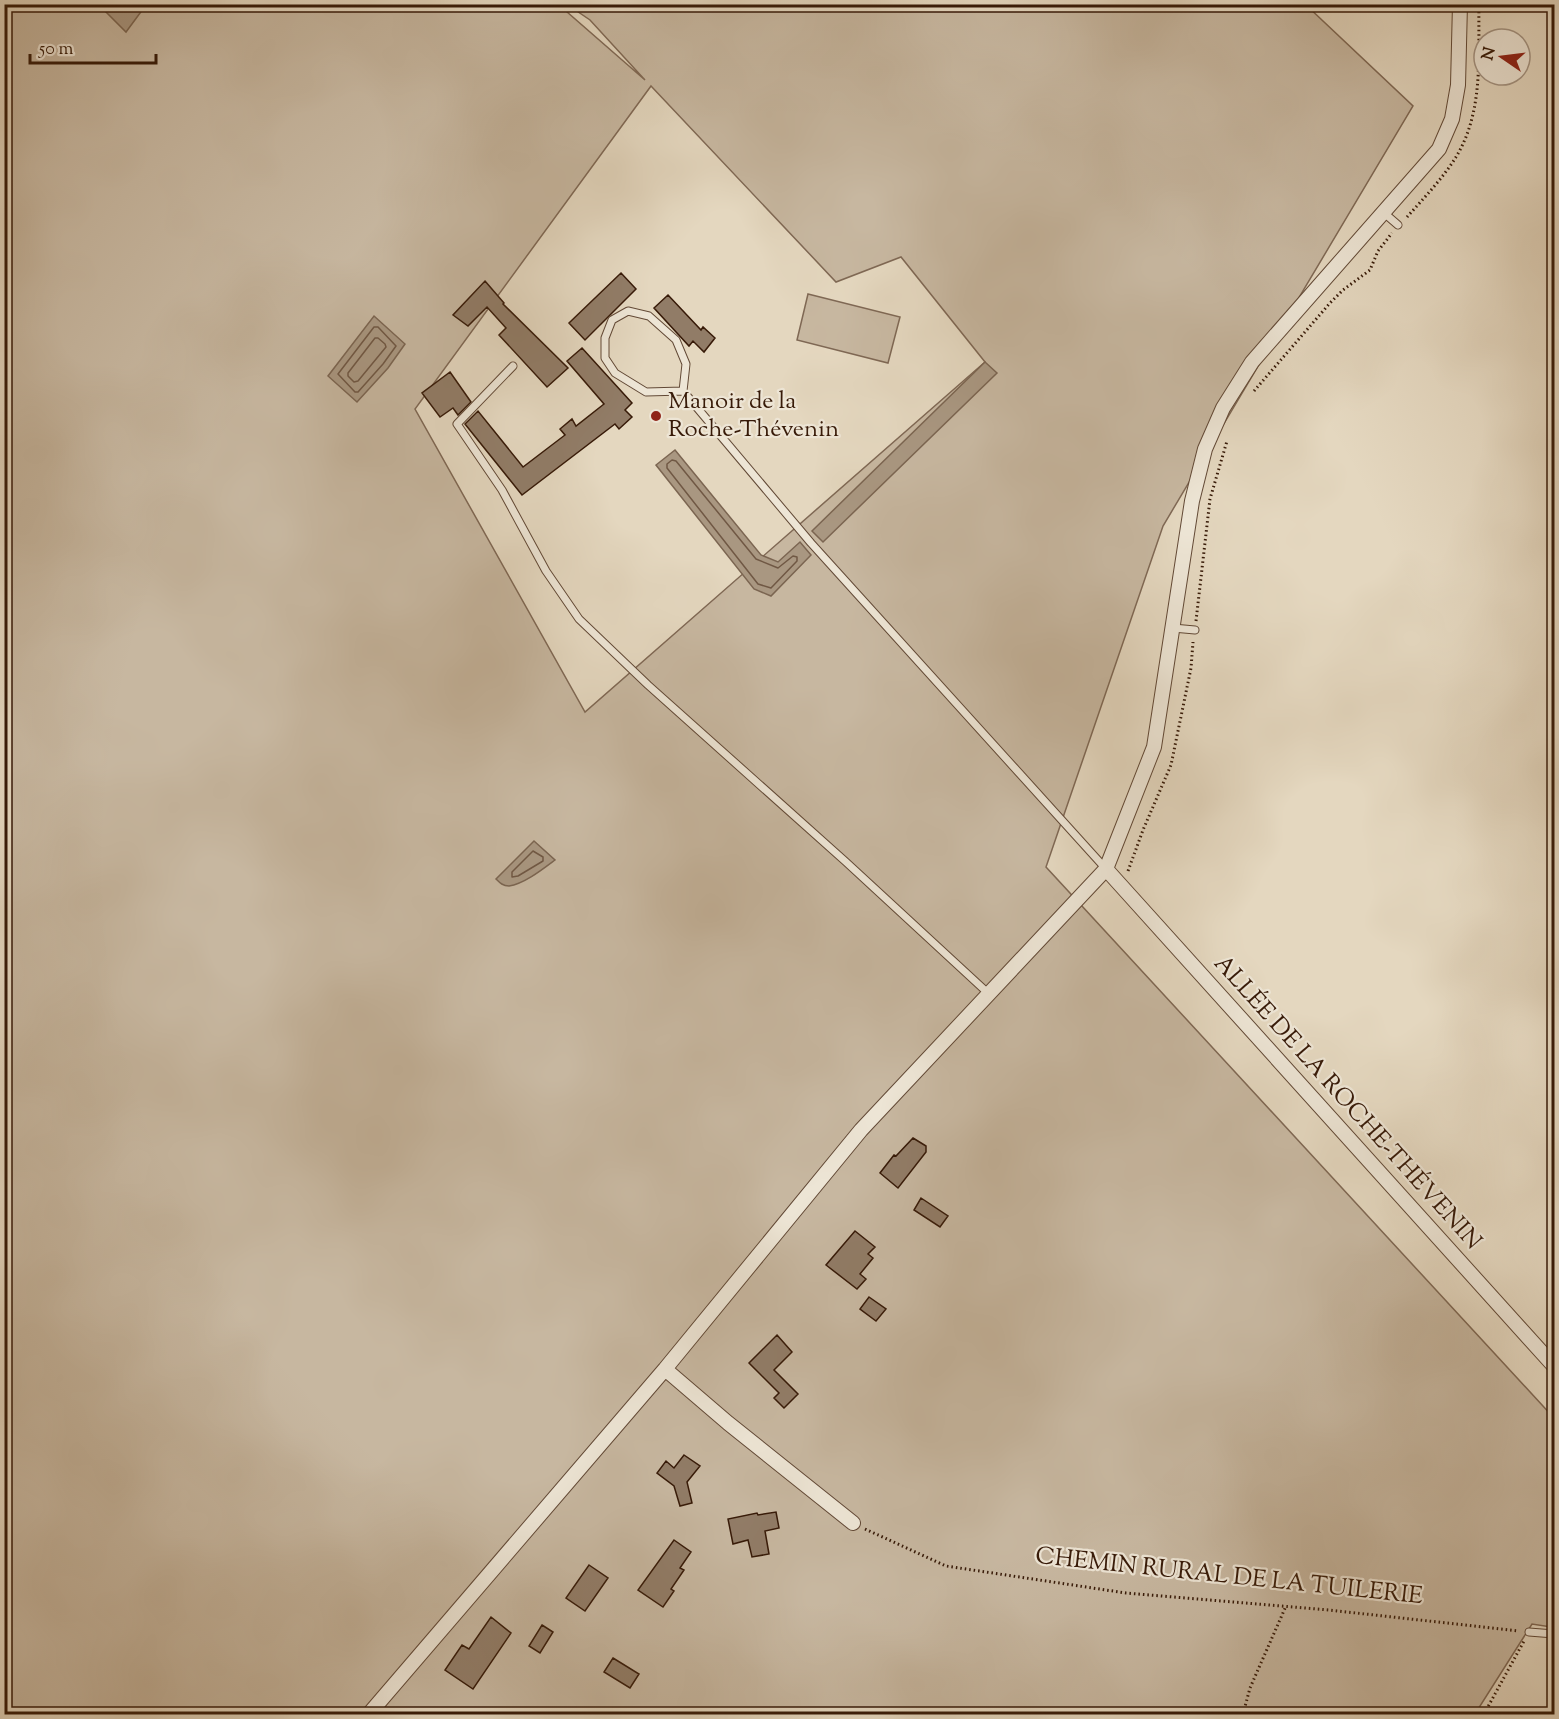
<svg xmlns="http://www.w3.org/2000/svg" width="1559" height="1719" viewBox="0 0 1559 1719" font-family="'Sorts Mill Goudy',serif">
  <rect width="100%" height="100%" fill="#e4d7bf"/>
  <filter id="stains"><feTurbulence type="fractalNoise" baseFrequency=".00333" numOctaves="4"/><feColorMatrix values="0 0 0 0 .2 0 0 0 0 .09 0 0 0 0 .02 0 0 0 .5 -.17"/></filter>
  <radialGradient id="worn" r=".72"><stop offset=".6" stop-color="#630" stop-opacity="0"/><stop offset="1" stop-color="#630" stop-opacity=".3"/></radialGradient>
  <path fill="#c7b7a0" stroke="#7f6854" stroke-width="1.5" fill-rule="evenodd" d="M5,5H559L645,80L590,20L568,5H1306L1413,106L1163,526L1046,867L1554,1418V1619L1551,1627L1532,1624L1475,1714H5ZM651,86L836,282L901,257L985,362L585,712L415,409Z
    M808,294L900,317L888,363L797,340Z"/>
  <path fill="#a99781" stroke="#7b6551" stroke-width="1.5" d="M99,5H146L126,32Z
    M374,316L405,344L388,368L357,402L328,376Z
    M985,362L997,373L823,542L812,531Z
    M675,450L761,555L778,562L800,542L811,555L771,596L754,589L656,465Z
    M534,841L555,860C543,869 524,884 509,886C503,886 500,883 496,879Z"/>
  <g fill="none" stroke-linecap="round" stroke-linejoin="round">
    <path stroke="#705844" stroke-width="1.5" d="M374,327H378L396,346L383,364L358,392H355L338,374Z
      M375,338H378L385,344L386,347L358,381L354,382L348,376V373Z
      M672,460L676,461L756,559L778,568L793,556L797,557V561L771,588L758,584L667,468V464Z
      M533,851L543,857V861L518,876L512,877V872Z"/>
  </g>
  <path fill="#917c67" stroke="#371a08" stroke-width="1.5" d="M621,273L636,289L585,340L569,323Z
    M485,281L504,303L503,304L568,368L547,387L499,335L506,328L487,307L468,326L453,315Z
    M668,295L701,330L703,327L715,338L704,352L693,341L689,346L654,308Z
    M582,348L632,403L625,410L632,417L619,429L615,424L522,495L465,424L478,411L523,467L565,435L560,429L572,419L576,426L604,404L567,361Z
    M450,372L471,402L458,415L453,408L440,417L422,393Z
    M913,1138L926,1146V1152L898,1188L880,1173L894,1155L896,1156Z
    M921,1198L948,1216L940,1227L914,1210Z
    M855,1231L875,1247L868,1254L873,1258L860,1274L866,1279L857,1289L826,1265Z
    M869,1297L886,1309L876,1321L860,1309Z
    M777,1335L792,1352L774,1370L798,1394L784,1408L774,1398L779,1393L749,1363Z
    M684,1455L700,1466L687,1482L692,1503L680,1506L674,1486L657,1473L666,1461L674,1468Z
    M776,1512L779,1528L765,1531L769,1554L752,1557L748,1540L733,1544L728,1519L757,1513L758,1515Z
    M674,1540L691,1552L680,1568L684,1570L671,1589L674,1591L663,1607L638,1590Z
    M589,1565L608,1578L585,1611L566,1598Z
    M491,1617L511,1633L473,1689L445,1670L462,1645L469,1649Z
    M542,1625L553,1632L540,1653L529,1646Z
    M613,1658L639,1674L630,1688L604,1672Z"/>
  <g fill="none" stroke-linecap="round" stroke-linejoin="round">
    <defs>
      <path id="service" d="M1383,212L1398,225
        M628,311L649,316L676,340L686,364L683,391L646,392L615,373L605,358V338L612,320Z
        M513,366L457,424L502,490L546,571L579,619L648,685L846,862L989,994
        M683,391L811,543L1106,869
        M1173,628L1195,630
        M1529,1632L1554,1634"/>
      <path id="minor" d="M1106,869L1554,1366
        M665,1369L728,1423L853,1523
        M369,1714L665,1369L861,1130L1106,869L1154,747L1192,501L1205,449L1223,408L1252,362L1439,149L1452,119L1458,85L1460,4"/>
    </defs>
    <use href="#service" stroke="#624936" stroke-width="9"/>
    <use href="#minor" stroke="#624936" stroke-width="16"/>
    <path stroke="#371a08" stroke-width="3" stroke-dasharray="1.5 3" stroke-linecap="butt" d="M1407,217C1424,198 1443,178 1456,157C1484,111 1478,56 1479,4
      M1254,391L1330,303L1343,290L1370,270L1378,251L1392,233
      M1196,621L1210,499L1227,441
      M1128,871L1143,830L1171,765L1191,668L1193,642
      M865,1529L946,1566L1126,1593L1329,1610L1519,1631
      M1243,1714L1250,1688L1286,1606
      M1484,1714L1524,1641"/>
    <use href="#service" stroke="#ede5d5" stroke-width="7"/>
    <use href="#minor" stroke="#ede5d5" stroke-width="14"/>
  </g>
  <circle fill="#8f2418" stroke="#ede5d5" stroke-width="2" cx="656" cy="416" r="6"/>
  <g text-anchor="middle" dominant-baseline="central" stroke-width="4.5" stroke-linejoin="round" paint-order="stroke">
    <g font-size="24" fill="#371a08" stroke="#ede5d5" text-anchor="start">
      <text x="668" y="402">Manoir de la<tspan x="668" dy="28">Roche-Thévenin</tspan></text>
    </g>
    <g font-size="24" fill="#371a08" stroke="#ede5d5">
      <text transform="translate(1347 1103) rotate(48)">ALLÉE DE LA ROCHE-THÉVENIN</text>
      <text transform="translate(1229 1577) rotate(6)">CHEMIN RURAL DE LA TUILERIE</text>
    </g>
  </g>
  <rect width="1559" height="1719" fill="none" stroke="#e4d7bf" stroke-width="24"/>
  <rect x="6" y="6" width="1547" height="1707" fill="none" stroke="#371a08" stroke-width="3"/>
  <rect x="12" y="12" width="1535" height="1695" fill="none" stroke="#371a08" stroke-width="1.5"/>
  <g transform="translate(1502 57) rotate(284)"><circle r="28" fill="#ede5d5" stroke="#a49483" stroke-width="1.5"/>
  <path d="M0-4.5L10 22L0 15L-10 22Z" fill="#8f2418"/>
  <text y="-9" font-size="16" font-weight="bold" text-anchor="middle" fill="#371a08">N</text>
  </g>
  <path d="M30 54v9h126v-9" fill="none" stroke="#371a08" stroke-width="3"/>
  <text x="39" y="54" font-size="18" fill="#371a08" stroke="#ede5d5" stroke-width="4.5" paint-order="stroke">50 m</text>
  <rect width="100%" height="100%" filter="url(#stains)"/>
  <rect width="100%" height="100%" fill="url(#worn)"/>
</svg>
